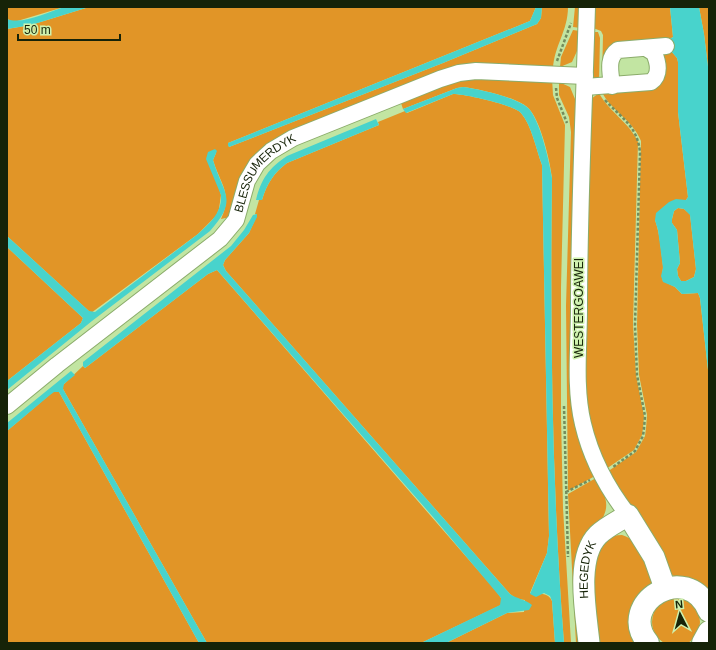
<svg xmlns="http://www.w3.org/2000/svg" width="716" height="650" viewBox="0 0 716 650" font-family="Arial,sans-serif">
  <rect width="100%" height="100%" fill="#c2e5a2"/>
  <path fill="#e19527" d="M7,7H64L14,22L7,19Z
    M89,7H536L530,21L228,143L229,147L443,63L537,24L541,18L542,7H568C568,31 554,46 553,69L491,66L278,140L230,217L221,219C233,193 220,184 213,160L216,153L208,152L221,195L219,209L216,216L198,234L91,313L7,236V29L31,25Z
    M575,7H581V28L573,27Z
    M593,7H670L673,37L668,40L632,42L607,71L602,80L603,35L601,31L593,28Z
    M699,7H709V75L704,34Z
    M573,30L580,31V52L577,51L572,62L560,67L561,57Z
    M592,32H598L600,38L599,82L591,76Z
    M659,50L671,51L677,58L678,62V112L688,197L686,200L681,201L655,220C660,234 661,250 663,266C663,272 661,275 663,281L675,287L682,294L698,293L700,298L709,379V594L670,574L607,472L636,452L645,436L646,428L647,415L639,375L637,325L641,141C632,119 611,111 602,92L650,87L661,67L666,66L665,60H660Z
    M464,77L552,78L553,95L565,125L561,287V417L563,508L571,643H564C552,489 550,333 552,178C550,161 541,123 530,110C521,98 479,89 463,87L457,88L403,109L400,100Z
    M559,82L570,87L575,99H578L573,414C576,436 585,456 595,476L568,491L566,306L571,132L569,117L559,95Z
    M599,93C609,112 629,122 638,142L633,324L636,375L644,416L643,428L642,435L634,450L606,469L594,442L586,397V263L591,99Z
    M453,94C465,94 514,105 521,113C532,126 536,149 542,165L549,536L547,553L530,593C539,594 548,592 552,601L555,643H446L507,613L524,612L525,600L517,599L510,594L226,271L223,265L225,260L249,233L257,215L255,214L259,200H262C267,183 274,173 287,163L379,125L378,122L405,111L407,113Z
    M678,208L684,209L690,214L696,269L694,277L686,281H681L678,276L677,269L680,263L677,230L672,223V219L674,211Z
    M7,247L83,318L81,323L7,381Z
    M217,270L496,591L501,598V605L421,643H207L63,389V385L83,366L85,368L89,365L208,274Z
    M54,391L59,392L199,643H7V431Z
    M596,478C604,493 611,504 602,519L582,643H576L568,494Z
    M622,535C641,540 645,563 653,579L649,588L638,643H596C594,616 580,535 622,535Z
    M652 622a24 24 0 1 1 48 0a24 24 0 1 1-48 0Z"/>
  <path fill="#48d3cc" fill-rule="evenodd" d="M64,7H89L31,25L7,29V19C22,25 49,12 64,7Z
    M536,7H542L541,18L537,24L443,63L229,147L228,145V143L530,21Z
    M670,7H699L704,34L709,75V379L700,298L698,293L682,294L675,287L663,282L661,276L663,268L658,230L655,220L656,213L669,202L676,199L686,200L688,197L678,112V62L677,58L671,51L668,40L673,37ZM678,208L684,209L690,215L696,269L694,277L686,281H681L678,276L677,269L680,263L677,230L672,223V219L674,211Z
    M463,87C478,89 521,98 530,110C541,125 549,160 552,178C550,333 552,489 564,643H555L552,601L550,596L544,593L536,597L530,594L547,553L549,536L542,165C536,149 532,126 521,113C514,105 465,94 453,94L406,113L403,109L457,88Z
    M376,119L379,125L287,163C274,173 267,183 262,200H256C261,179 269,168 287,156Z
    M215,149L217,151L213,160C223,194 239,199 210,231L92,321L7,390V381L81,323L83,318L7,247V236L89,311L95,312L198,234C210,223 222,213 221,195L206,159L208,152Z
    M257,214V217L249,233L225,260L223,265L226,271L510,594C517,599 525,599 532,605L529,610L507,613L446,643H421L500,605L501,598L433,517L217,270L208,274L89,365L85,368L83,366V362L231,246L244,230L253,215Z
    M71,371L75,375L64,384L63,389L207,643H199L59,392H54L50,395L7,431V423Z"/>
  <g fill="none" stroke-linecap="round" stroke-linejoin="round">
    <defs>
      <g id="minor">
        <path d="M587,7C584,108 579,209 579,309C579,346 574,387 583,424C591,458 607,488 628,515"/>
        <path d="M612,86C611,74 606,58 618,50L666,46"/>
        <path d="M585,87L651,82C661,75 658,62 654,53L646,48"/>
        <path id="s1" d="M7,406L57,365L220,239L236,220L247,181L257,164L271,151L293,138L440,79L459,73L476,71L585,76"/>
      </g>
      <g id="major">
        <path id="s2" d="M589,643C586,613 575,558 598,535C606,527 619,521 628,515L654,557L665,588"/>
      </g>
      <path id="highway" d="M648,643C615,603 688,559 709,611
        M703,643L709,632"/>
    </defs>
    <use href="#minor" stroke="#8bac6b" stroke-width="18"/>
    <use href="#major" stroke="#8bac6b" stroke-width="23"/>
    <use href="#highway" stroke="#8bac6b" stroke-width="24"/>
    <path stroke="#738c5c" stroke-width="2.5" stroke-dasharray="3 2" stroke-linecap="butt" d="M557,61L571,23
      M556,88L557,98L567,123
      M605,100C621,118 638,126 640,153L635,325L637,375L645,416L644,428L643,436L635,451L613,467
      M564,406L568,557
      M566,492L590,480"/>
    <use href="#minor" stroke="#fff" stroke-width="16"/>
    <use href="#major" stroke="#fff" stroke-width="21"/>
    <use href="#highway" stroke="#fff" stroke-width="22"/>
  </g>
  <g text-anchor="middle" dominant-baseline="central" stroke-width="3" stroke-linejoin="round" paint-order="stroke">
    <g font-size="12" fill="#162308" stroke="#cff2ae">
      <text stroke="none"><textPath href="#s1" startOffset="353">BLESSUMERDYK</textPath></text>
      <text transform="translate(579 308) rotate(-90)">WESTERGOAWEI</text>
      <text stroke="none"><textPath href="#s2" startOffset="74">HEGEDYK</textPath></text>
    </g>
  </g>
  <rect width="716" height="650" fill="none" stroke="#162308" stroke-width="16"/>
  <g transform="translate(680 614) rotate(354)" stroke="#cff2ae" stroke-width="3" paint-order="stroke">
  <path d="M0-3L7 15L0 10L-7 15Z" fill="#162308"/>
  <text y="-6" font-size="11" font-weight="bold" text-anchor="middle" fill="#162308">N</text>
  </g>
  <path d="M18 34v6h102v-6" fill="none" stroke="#162308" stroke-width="2"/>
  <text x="24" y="34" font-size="12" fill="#162308" stroke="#cff2ae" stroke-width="3" paint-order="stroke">50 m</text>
</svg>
